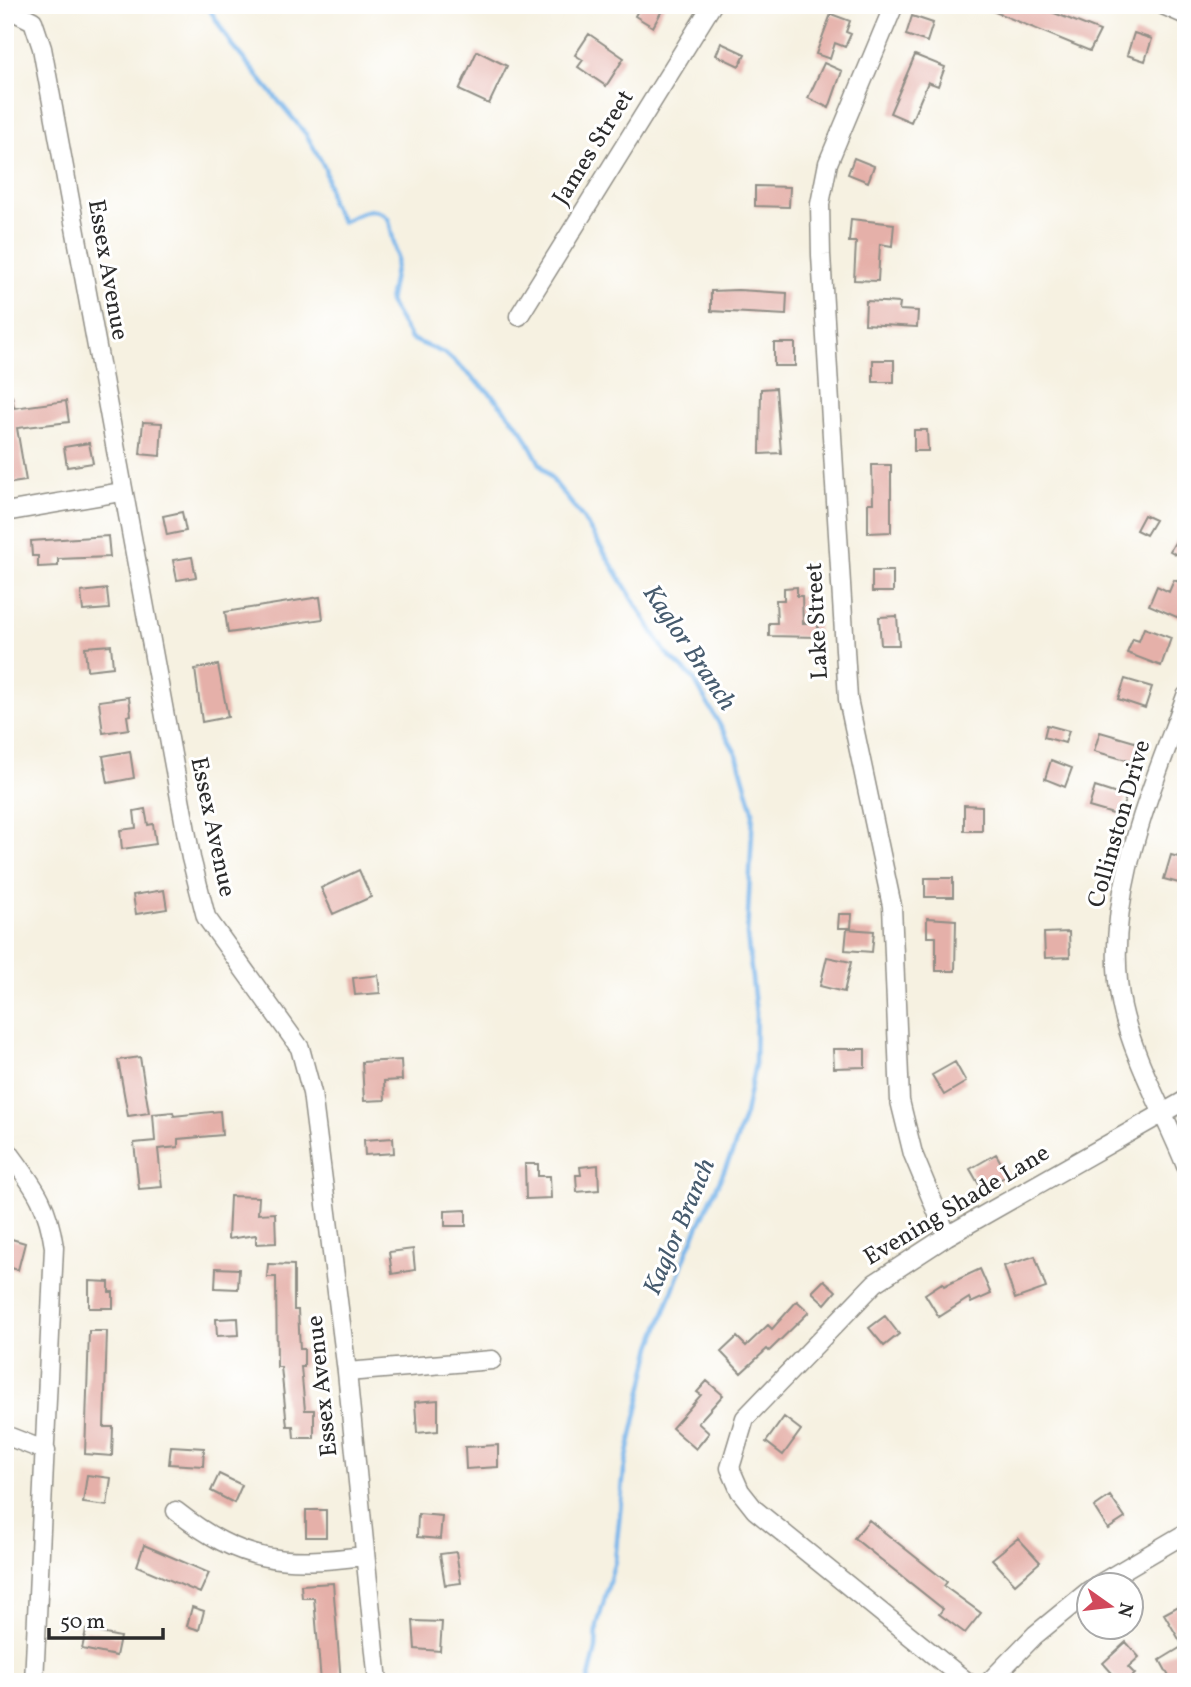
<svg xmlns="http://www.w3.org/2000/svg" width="1191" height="1687" viewBox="0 0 1191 1687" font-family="Vollkorn,serif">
  <rect width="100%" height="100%" fill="#fff"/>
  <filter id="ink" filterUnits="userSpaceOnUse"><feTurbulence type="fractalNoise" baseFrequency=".0143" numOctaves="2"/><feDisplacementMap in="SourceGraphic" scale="14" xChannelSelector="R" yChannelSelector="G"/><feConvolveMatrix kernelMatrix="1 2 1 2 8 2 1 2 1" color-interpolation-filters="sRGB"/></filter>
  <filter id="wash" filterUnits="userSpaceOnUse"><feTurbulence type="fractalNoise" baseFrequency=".00686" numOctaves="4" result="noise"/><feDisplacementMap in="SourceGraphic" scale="28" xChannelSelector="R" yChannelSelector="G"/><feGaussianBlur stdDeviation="1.57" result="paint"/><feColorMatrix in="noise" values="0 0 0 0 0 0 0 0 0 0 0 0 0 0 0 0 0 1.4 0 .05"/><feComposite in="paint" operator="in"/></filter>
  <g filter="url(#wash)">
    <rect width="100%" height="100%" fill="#f6f1e1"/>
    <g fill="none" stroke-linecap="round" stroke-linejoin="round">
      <path stroke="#78b5ea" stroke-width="4.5" d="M207,5L231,44L306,134L325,168L331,203L342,222C360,213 373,202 389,220L397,258L389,302L411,339L446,354L492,395L522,430L540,464L583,518L666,653L693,678L737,755L753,811L747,935L756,1013L755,1064L745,1114L733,1151L688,1249L652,1346L624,1471L615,1561L597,1626L596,1649L588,1682"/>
    </g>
    <g id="blocks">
      <path fill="#e5b0a9" d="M641,5H665L653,27L635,16Z
        M978,5H1034L1100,31L1090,51Z
        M831,14L850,21L846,32L851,34L845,47L835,43L830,59L816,54Z
        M912,16L933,23L927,42L906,35Z
        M1134,33L1152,39L1145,61L1127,55Z
        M589,34L624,58L606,86L578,67L583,60L575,55Z
        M721,43L745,54L739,66L716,55Z
        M477,51L507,66L489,104L459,90Z
        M915,55L945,67L938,86L928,82L911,122L890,113Z
        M824,63L842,71L829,108L808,98Z
        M854,158L874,166L868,182L848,174Z
        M755,186L790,187L789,207L755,206Z
        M851,219L894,224L892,246L880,244L878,281L854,280L856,242H849Z
        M738,290L787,293L786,315L711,311V291Z
        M866,301L900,303L899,310L918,311L917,327L865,324Z
        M774,343H795V366H774Z
        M873,360H894V382H873Z
        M776,388L781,453L760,454L761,389Z
        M5,396H12L14,408L66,401L69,422L17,428L26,481L5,484Z
        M143,422L162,423L160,456L140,454Z
        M914,430H927L928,451H914Z
        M89,443L93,463L67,467L64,447Z
        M872,465H891V532L868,533V503H873Z
        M182,512L186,531L167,535L163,516Z
        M1144,515L1155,520L1146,535L1136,530Z
        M1186,524V560L1170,551Z
        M108,536L110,557L58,559V566L38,567V556H32L31,541Z
        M192,557L196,577L177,580L173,560Z
        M872,571H893V592H872Z
        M1174,580L1186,585V603L1179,618L1149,605L1157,586L1169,592Z
        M797,587V596H802L803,623H818V637L769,636V623H777L776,600H784V588Z
        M107,589L109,609L83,611L81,592Z
        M320,597L323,619L228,633L225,612Z
        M897,616L899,645H881L879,617Z
        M1144,628L1171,638L1161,666L1127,653L1133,639L1139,641Z
        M111,645L113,667L87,670L85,647Z
        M218,665L228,717L202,722L195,669Z
        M1125,679L1152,687L1145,708L1118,699Z
        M129,697L131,715L127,716L129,729L103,733L99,701Z
        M1047,725L1069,731L1065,743L1044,737Z
        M1100,732L1138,743L1133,762L1094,751Z
        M130,751L134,778L108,783L103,756Z
        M1051,760L1072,768L1065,787L1045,779Z
        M1095,787L1126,797L1120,816L1089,807Z
        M964,805L982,806V831H964Z
        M145,809L148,825L153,824L156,844L122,849L120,830L136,828L134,811Z
        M1171,855L1186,859V885L1164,879Z
        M359,870L371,897L333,914L321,888Z
        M925,878H953V897H925Z
        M164,890L167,909L136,914L133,895Z
        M839,914H852L851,928H838Z
        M927,918L956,920L955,971H936V937H927Z
        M847,929L874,931L872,952L845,950Z
        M1069,932L1070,957L1045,958L1044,933Z
        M827,957L851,962L844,992L820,986Z
        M378,975L380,993L355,995L353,978Z
        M833,1049H865V1067L834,1068Z
        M140,1057L149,1113L128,1116L118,1060Z
        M401,1060L402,1080L384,1081L385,1100L364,1101L362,1062Z
        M955,1062L966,1082L944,1095L932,1075Z
        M220,1111L222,1135L178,1139V1147L158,1149L162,1187L139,1189L134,1143L155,1141L153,1114L173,1112L174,1116Z
        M393,1138L394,1153L365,1155L364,1140Z
        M996,1154L1008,1175L982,1190L970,1169Z
        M525,1164H538V1176H550L551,1198L526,1199Z
        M598,1165L599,1190L577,1192L576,1175H581L580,1167Z
        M230,1196L259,1197L258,1214L275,1213L276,1243L256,1244V1235L228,1239Z
        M466,1210V1226H445V1211Z
        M5,1237L25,1243L18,1270L5,1266Z
        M413,1249L415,1270L392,1274L389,1252Z
        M1035,1256L1046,1288L1015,1299L1004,1266Z
        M268,1264L294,1265V1310H298L300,1349H304V1367H301L305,1410H314V1438H294L293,1426H287L281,1367H277L276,1277H267Z
        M216,1268L239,1269L238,1289L215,1288Z
        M980,1269L991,1294L971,1303L969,1298L939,1317L925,1294L942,1283L944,1286Z
        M824,1280L836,1291L825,1304L812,1292Z
        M89,1281L109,1282V1292H113V1308H89Z
        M797,1301L809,1312L769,1351L767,1349L741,1373L721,1352L737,1337L746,1346L768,1325L772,1329Z
        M885,1316L899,1334L884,1346L869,1328Z
        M238,1318L239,1335L217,1336L216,1319Z
        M89,1331H107L104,1427H113L112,1456L85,1454Z
        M707,1381L723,1395L698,1423L709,1433L696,1449L672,1428L701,1395L697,1392Z
        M438,1400V1431L417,1433L415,1402Z
        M784,1417L801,1430L783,1455L766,1442Z
        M498,1445V1467L466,1469L465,1447Z
        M171,1446L204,1448L203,1466L169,1464Z
        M219,1474L242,1485L234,1503L211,1491Z
        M87,1475L111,1478L107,1506L83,1503Z
        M1110,1496L1125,1518L1108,1529L1094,1507Z
        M306,1510H326V1537H306Z
        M418,1514L442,1516L440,1539L417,1537Z
        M869,1520L947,1582L944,1586L981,1613L965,1633L939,1614L943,1609L854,1538Z
        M1018,1538L1040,1562L1015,1584L992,1559Z
        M144,1545L209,1573L200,1593L137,1566Z
        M456,1552L461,1583L445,1585L440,1554Z
        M333,1583L341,1682H321L314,1598H302L301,1585Z
        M1186,1602V1674L1172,1682L1160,1660L1183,1646L1164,1614Z
        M192,1607L204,1611L199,1630L187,1626Z
        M413,1621L442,1622L440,1651L415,1649Z
        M86,1630L120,1637L116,1656L82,1649Z
        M1126,1642L1139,1657L1128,1667L1135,1674L1126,1682H1120L1103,1663Z"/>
    </g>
  </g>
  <g filter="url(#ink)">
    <use href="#blocks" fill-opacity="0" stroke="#908e86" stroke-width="2"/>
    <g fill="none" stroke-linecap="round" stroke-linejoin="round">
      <defs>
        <path id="minor" d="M894,5L828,163L820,204L821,255L848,699L892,906L900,1101L913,1154L947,1236
          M1163,5L1186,15
          M5,14L15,12L33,21L42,48L191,858L206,917L300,1048L312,1093L347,1372L378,1682
          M519,316L712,5
          M5,512L121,492
          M1186,696C1151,791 1100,905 1122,1007C1133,1058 1166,1116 1186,1166
          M5,1147C32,1185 47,1199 54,1247L34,1682
          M347,1372L492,1360
          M5,1435L46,1451
          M176,1511C242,1563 283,1566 364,1556
          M1096,1586L1186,1533
          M967,1682L755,1510L740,1491L730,1468L745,1418L875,1283L947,1236L1186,1100
          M989,1682L1035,1635L1090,1590"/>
      </defs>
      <use href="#minor" stroke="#908e86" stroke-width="21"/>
      <use href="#minor" stroke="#fff" stroke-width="18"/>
    </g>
  </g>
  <g text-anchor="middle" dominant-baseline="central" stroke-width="6" stroke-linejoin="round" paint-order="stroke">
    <g font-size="24" fill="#2b2b2b" stroke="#fff">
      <text transform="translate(594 148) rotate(-58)">James Street</text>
      <text transform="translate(107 270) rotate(80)">Essex Avenue</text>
      <text transform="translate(818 621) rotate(-93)">Lake Street</text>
      <text transform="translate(1120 824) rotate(-74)">Collinston Drive</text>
      <text transform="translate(212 827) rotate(78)">Essex Avenue</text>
      <text transform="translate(957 1206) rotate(-31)">Evening Shade Lane</text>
      <text transform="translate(323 1386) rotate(-96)">Essex Avenue</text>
    </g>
    <g font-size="26" font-style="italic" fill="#465b6e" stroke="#fff">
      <text transform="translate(689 648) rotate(56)">Kaglor Branch</text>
      <text transform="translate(680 1227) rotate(-67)">Kaglor Branch</text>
    </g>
  </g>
  <rect width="1191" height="1687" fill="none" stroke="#fff" stroke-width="28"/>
  <g transform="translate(1110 1606) rotate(104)"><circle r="33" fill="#ffffff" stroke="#aaaaaa" stroke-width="2"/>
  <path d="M0-5L12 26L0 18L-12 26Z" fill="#d1495b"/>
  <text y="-10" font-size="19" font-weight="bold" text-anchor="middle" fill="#2b2b2b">N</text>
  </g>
  <path d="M49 1628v10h114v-10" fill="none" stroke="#2b2b2b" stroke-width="3.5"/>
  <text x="60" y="1628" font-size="21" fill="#2b2b2b" stroke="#ffffff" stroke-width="5" paint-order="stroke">50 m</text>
</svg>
